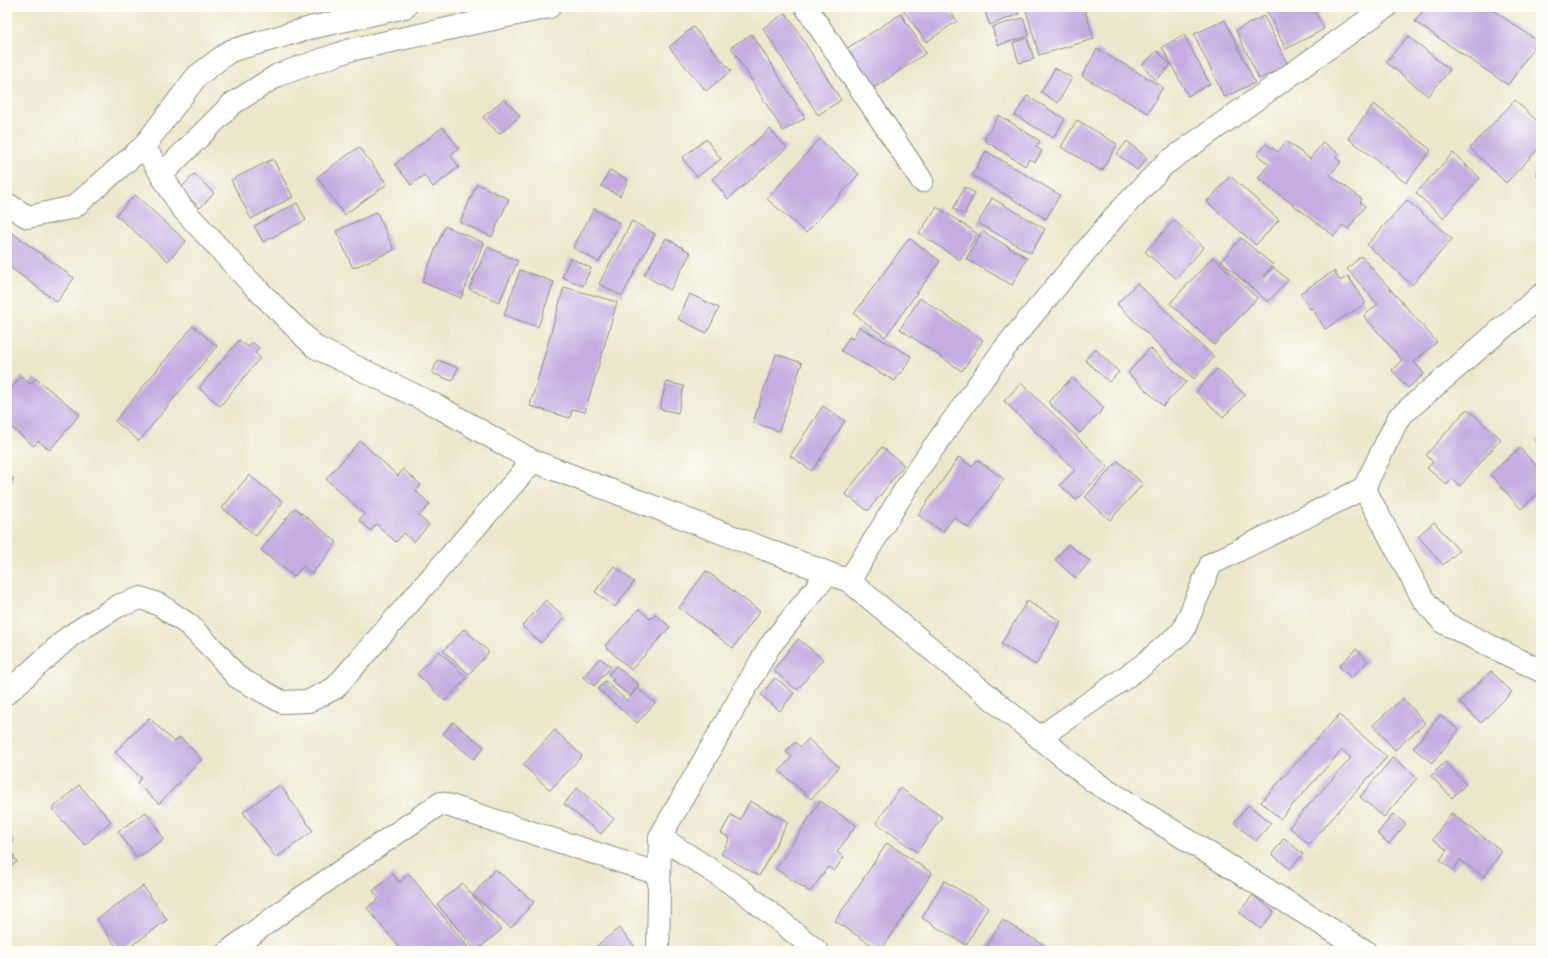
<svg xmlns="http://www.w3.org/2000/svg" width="1548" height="958" viewBox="0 0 1548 958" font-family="'IM FELL Double Pica',serif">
  <rect width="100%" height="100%" fill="#fdfcf7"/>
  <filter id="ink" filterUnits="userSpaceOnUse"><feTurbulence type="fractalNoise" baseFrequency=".025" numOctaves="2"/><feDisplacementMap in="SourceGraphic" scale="8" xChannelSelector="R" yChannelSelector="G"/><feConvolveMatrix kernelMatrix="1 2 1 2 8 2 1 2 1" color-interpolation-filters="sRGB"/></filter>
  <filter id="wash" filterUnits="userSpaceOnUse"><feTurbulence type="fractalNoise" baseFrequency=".012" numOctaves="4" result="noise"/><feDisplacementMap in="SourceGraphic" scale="16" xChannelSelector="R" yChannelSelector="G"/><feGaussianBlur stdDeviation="0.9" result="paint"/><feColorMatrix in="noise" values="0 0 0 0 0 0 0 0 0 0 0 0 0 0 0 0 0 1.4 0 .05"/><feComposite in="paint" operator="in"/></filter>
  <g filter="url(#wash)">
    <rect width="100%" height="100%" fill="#ece6ca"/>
    <g id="blocks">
      <path fill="#c5ade2" d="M901,7H947L957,21L926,42Z
        M983,7H1016L1019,14L990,25Z
        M1025,7H1084L1094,39L1039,55Z
        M1267,7H1313L1324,29L1286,49L1265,8Z
        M1426,7H1488L1538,41L1508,85L1415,22Z
        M786,13L841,100L818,115L763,28Z
        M901,14L926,53L872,89L846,49Z
        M1264,16L1288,65L1259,79L1236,30Z
        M1023,18L1029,36L998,45L992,27Z
        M1225,20L1255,83L1224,97L1194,34Z
        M693,27L731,71L706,91L669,47Z
        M752,34L805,118L783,131L731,47Z
        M1184,35L1210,84L1188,96L1162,47Z
        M1408,36L1450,70L1428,96L1386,62Z
        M1027,38L1034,59L1019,63L1013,43Z
        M1097,49L1163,87L1148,113L1082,76Z
        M1157,51L1171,65L1156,80L1142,65Z
        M1055,68L1072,78L1058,103L1041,92Z
        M1027,96L1065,119L1053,138L1015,115Z
        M504,99L520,116L499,134L483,117Z
        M1515,100L1541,125V146L1506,183L1470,148Z
        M1374,104L1431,150L1406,183L1348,138Z
        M999,115L1040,141L1036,147L1042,151L1035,162L1029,159L1025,166L984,140Z
        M1077,120L1117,144L1102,171L1061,147Z
        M443,127L459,148L450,155L459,167L433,187L424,175L411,185L395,164Z
        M770,129L787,148L728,199L712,179Z
        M706,139L721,159L697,177L682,158Z
        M819,139L859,174L806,233L767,199Z
        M1127,141L1147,158L1137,170L1117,154Z
        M1286,141L1310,159L1323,142L1339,154L1336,158L1341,162L1330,175L1362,199L1360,202L1365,206L1348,229L1343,225L1334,236L1258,178L1269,164L1257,155L1266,144L1278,152Z
        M359,147L387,184L344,215L317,177Z
        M986,151L1060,195L1046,219L972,175Z
        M1453,153L1480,178L1443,218L1416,193Z
        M273,159L293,197L251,219L231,180Z
        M1541,167V179L1535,173Z
        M610,170L628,180L620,196L601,186Z
        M194,174L214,193L200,208L180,189Z
        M1230,176L1279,220L1256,245L1207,202Z
        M477,184L509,199L492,237L460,222Z
        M965,187L975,193L964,214L953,209Z
        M135,195L186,241L168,261L116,215Z
        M992,198L1045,229L1031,253L978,223Z
        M1407,200L1452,239L1412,285L1367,245Z
        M297,203L306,220L263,242L254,226Z
        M937,207L978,234L960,260L919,233Z
        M594,209L620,223L599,262L573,248Z
        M377,212L394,250L353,268L336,231Z
        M1174,220L1204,247L1176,278L1145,252Z
        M632,221L655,234L622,296L599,284Z
        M445,226L484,243L461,298L422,282Z
        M7,229L74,278L57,302L7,265Z
        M982,231L1027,258L1012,285L966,259Z
        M666,238L691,253L670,290L644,275Z
        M909,238L940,261L885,337L854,314Z
        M1241,238L1273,265L1263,275L1265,277L1273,267L1288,280L1268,302L1221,261Z
        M488,247L518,261L499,302L469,289Z
        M1361,256L1437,342L1414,362L1424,374L1408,388L1392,370L1402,360L1364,316L1378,304L1347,269Z
        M1213,257L1257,298L1214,345L1170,303Z
        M570,258L591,268L583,286L562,277Z
        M520,270L554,282L538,327L504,315Z
        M1334,271L1340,281L1348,276L1366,303L1325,329L1312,308L1310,309L1300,293Z
        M1137,283L1214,357L1194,379L1117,304Z
        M564,287L617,302L585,412L573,409L570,418L530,406Z
        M690,294L719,308L707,333L678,319Z
        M920,298L983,340L962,371L900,329Z
        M193,326L217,346L139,441L115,421Z
        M859,327L911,356L902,373L900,372L895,381L841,351L849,337L853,339Z
        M239,340L248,347L252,342L259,348L255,353L260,358L220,406L199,388Z
        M1150,348L1186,382L1163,406L1128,373Z
        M1095,349L1119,372L1109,382L1085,360Z
        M776,354L802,363L779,431L753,422Z
        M438,360L458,368L452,381L432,373Z
        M1217,369L1245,395L1223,417L1196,392Z
        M21,376L30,384L35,378L80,414L50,450L38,441L34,446L7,424V410L14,403L7,397V394Z
        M1072,378L1104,408L1080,433L1048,402Z
        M666,382L684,386L678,413L660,409Z
        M1021,383L1108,467L1076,500L1060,485L1075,470L1004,401Z
        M823,406L845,421L812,471L790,456Z
        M1467,409L1501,439L1460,486L1452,479L1447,485L1427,468L1433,462L1426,455Z
        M1541,436V446L1536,441Z
        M360,441L398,476L403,469L421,485L416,491L430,504L419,516L429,525L414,542L404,533L396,542L376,524L371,531L359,520L364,514L326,479Z
        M882,447L904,465L868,511L845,494Z
        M1520,448L1541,471V491L1521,509L1490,474Z
        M959,457L972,467L977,460L1004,479L969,528L954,517L943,532L918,515Z
        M1118,461L1143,484L1110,520L1085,497Z
        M7,473L14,479L7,486Z
        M249,475L283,502L256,536L222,508Z
        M295,508L337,542L312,574L303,566L294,577L261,550Z
        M1434,522L1459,551L1443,565L1418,536Z
        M1068,544L1090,561L1076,578L1055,560Z
        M614,566L634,582L615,607L595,592Z
        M706,571L760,611L733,648L679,608Z
        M546,600L565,617L541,643L522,626Z
        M1027,601L1061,621L1036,665L1001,644Z
        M639,609L650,619L655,614L670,627L631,670L605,646Z
        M464,629L489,652L469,674L443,651Z
        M798,639L823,659L797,690L773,670Z
        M1356,649L1368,661L1351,678L1339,666Z
        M439,651L467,678L445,701L417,674Z
        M600,658L611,667L594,686L583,677Z
        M616,666L639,685L630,696L612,681L614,679L608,675Z
        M1491,671L1512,692L1481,723L1459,702Z
        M775,678L794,693L780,711L761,695Z
        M605,681L627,701L638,688L655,703L637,723L598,689Z
        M1403,698L1425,723L1395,750L1373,725Z
        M1339,715L1387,757L1309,844L1289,827L1351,758L1342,750L1280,819L1261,802Z
        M1440,715L1459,730L1432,763L1413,748Z
        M149,718L174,742L180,737L202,759L159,804L137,783L141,778L115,752Z
        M453,722L484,747L474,759L443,734Z
        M555,730L582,756L550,790L523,765Z
        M808,739L839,767L811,799L779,771L792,757L786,752L795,742L801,747Z
        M1393,757L1417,778L1384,817L1360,797Z
        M1445,762L1466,784L1452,798L1431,776Z
        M79,785L111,821L85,845L52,809Z
        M280,785L313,831L276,858L243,812Z
        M577,788L614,819L601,834L564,804Z
        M900,788L942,817L917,852L876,823Z
        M750,801L788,822L759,876L721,854L730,838L721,833L731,815L740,820Z
        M820,801L856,825L837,852L844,857L834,871L828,867L810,892L776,869Z
        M1248,805L1271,823L1256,841L1234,823Z
        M146,812L164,839L137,858L118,831Z
        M1451,813L1502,851L1484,877L1460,860L1453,870L1440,860L1447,850L1433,839Z
        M1393,814L1406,824L1389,844L1377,834Z
        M7,832L13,841L7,845L17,862L7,868Z
        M1284,838L1303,854L1290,869L1272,854Z
        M887,843L932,873L881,951L835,921Z
        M495,869L534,902L511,928L473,895Z
        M393,874L399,882L409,874L471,951H402L367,908L379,898L373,891Z
        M944,881L988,907L966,945L922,918Z
        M462,883L501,930L476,951L437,904Z
        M143,886L167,920L124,951H119L97,919Z
        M1253,895L1274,912L1261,929L1239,912Z
        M1002,920L1054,951H984Z
        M619,928L634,946L629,951H597L594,948Z"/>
    </g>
  </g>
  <g filter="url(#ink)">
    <use href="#blocks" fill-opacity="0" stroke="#86927f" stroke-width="1"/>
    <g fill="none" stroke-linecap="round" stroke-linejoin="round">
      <defs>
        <path id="minor" d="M806,7L922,181
          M162,174L232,104L278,75L350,50L549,7
          M7,204L28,217L74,207L144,146
          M533,461L849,581L916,472L1004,349L1115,216L1165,164L1386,7
          M1364,488L1423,599L1444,623L1541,671
          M849,581L953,667L1093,781L1365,951
          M7,693L70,636L118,606L141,598L160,605L189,625L216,652L237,677L282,702L309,701L335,688L533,461L439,407L315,347L249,281L181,207L144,146L197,76L230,51L310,28L405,7
          M1039,738L1143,665L1183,631L1211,564L1364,488L1399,417L1541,295
          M229,951L291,905L441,803L659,874
          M658,951L660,837
          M817,951L740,889L660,837L769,647L828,573"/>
      </defs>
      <use href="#minor" stroke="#86927f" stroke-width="24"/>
      <use href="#minor" stroke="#fff" stroke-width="22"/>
    </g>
  </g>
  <rect width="1548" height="958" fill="none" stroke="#fdfcf7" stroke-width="24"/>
</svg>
